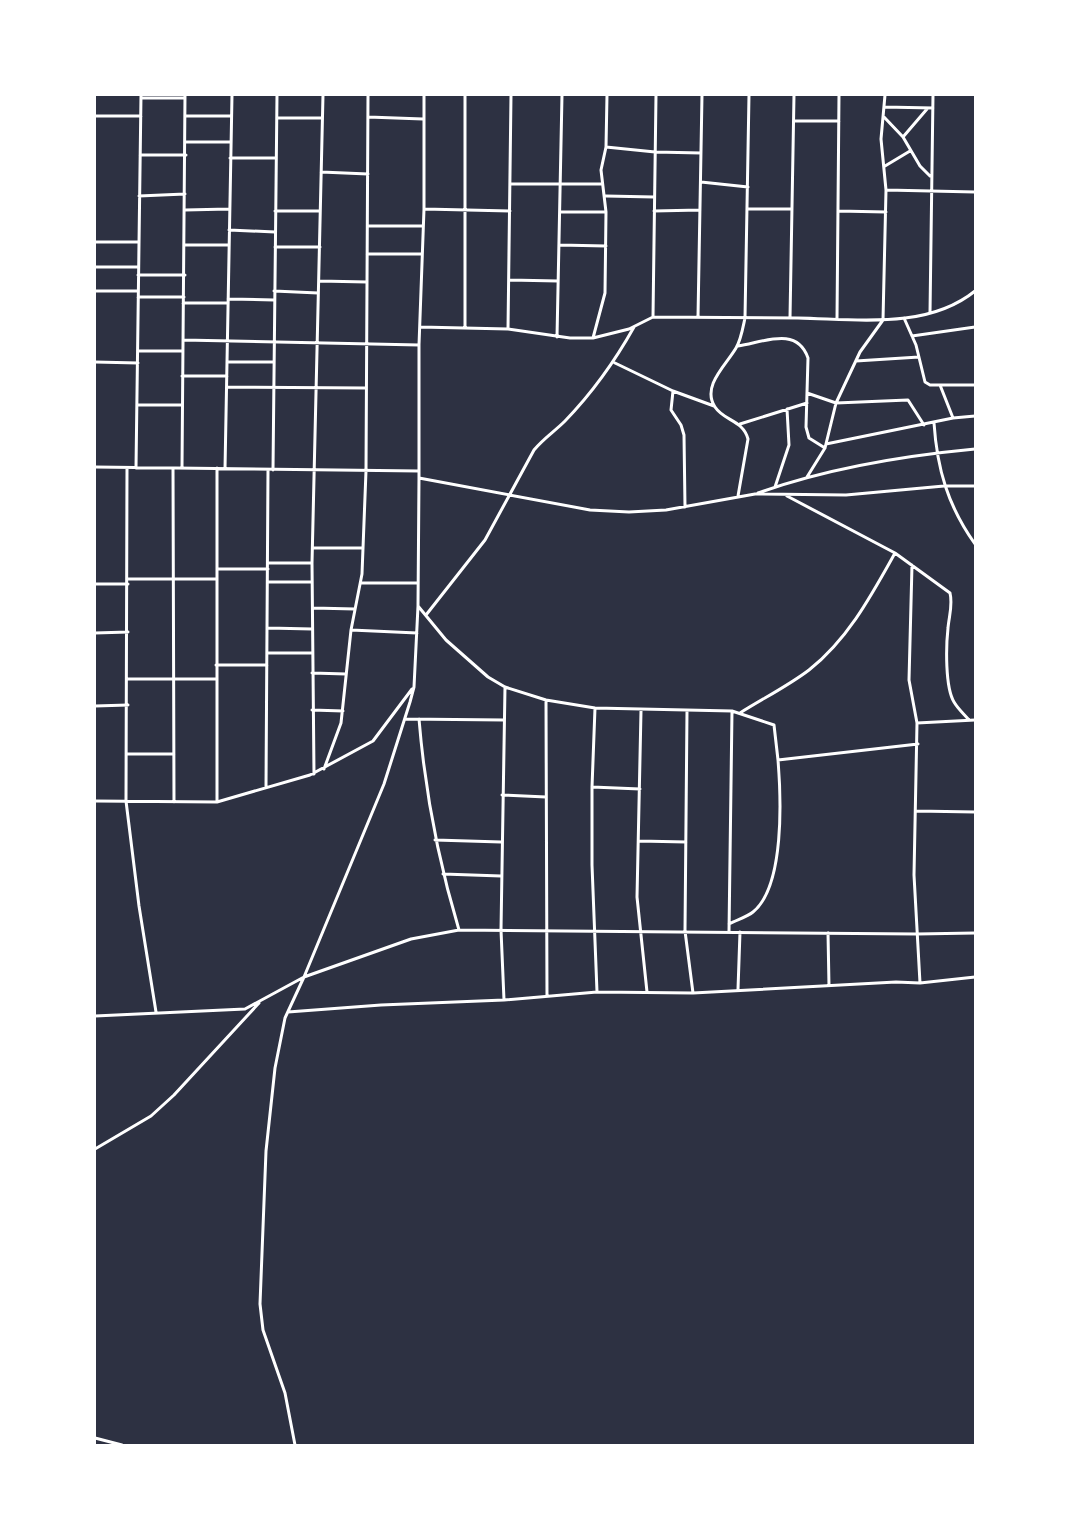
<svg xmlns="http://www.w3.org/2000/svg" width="1070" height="1540" viewBox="0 0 1070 1540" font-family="'PT Sans',sans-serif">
  <rect width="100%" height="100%" fill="#2d3142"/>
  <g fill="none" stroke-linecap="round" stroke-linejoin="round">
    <path stroke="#fff" stroke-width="3" d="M424,95V209L419,345V478L590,510L629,512L666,510L755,494L846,495L944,486H975
      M141,98H185
      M884,107L933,108
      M95,116H141
      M186,116H230
      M368,117L423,119
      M884,117L903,137L920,166L930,176
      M277,118H321
      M794,121H839
      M903,137L927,109
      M186,142H230
      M606,147L655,152L701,153
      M140,155H186
      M230,158H276
      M885,166L910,151
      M321,172L368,174
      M701,182L748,187
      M510,184H602
      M886,190L975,192
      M139,196L185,194
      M606,196L654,197
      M424,209L510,211
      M747,209H792
      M185,210L229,209
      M275,211H320
      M654,211L700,210
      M838,211L886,212
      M560,212H606
      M368,226H423
      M229,230L275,232
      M95,242H138
      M185,245H229
      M559,245L606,246
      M275,247H320
      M367,254H422
      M95,267H138
      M138,275H185
      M509,280L558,281
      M319,281L367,282
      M95,291H138
      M274,291L318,293
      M138,297H184
      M228,299L274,300
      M183,303H228
      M930,313L933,95
      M653,317L656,95
      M698,317L702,95
      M790,318L794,95
      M904,318L916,345L925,382L930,385H975
      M837,319L839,95
      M420,327L508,329L570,338H593L629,329L653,317C701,317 750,318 798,318C856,319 927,330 975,291
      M465,328V95
      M508,329L511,95
      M912,336L975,327
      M557,337L562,95
      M593,338L605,293L606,212L601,170L606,147L607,95
      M183,340L419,345
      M738,346C764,342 797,326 808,358L806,427L809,438L825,448
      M138,351H182
      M856,361L919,357
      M95,362L138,363
      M227,362H274
      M615,363L673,391L714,406
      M182,376H227
      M940,385L953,418
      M227,387L365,388
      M673,391L671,410L681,425L684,435L685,507
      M807,393L836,403L908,400L924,425
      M137,405H182
      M934,423C937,469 948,506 975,544
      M740,424L807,403
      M826,444L953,418L975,416
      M95,467L419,471
      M127,468L126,801L139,906L156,1012
      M136,468L141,95
      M173,468L174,802
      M182,468L185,95
      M217,468V802
      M225,469L232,95
      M273,470L277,95
      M807,477L825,448L836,403L860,352L883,320L886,190L881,139L885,95
      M419,478L418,606L446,640L488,677L505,687L546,700L595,708L732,711L774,725L778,760L918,744
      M775,487L789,445L787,409
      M758,493C828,468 901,456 975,449
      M738,496L748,439C743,420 724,421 715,407C701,386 727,364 736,348C741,340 743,327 745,318L749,95
      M787,496L895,553L950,593C953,605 949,616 948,628C946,646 945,687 954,702C958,709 964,714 969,720
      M313,548H362
      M268,563H312
      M912,565L909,680L917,723
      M217,569H268
      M127,579H217
      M268,582H312
      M361,583H418
      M95,584H128
      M313,608L355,609
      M426,615L485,540L534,450C543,439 555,431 565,421C593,392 615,361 634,327
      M268,628L312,629
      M351,630L417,633
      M95,633L128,632
      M268,653H312
      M216,665H267
      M312,673L346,674
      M128,679H216
      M546,700L547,995
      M95,706L128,705
      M595,708L592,787V865L597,992
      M312,710L343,711
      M641,711L637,897L647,992
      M687,711L685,931L693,993
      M740,713C762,699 788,686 809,670C848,639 871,596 895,553
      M405,719L504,720
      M419,719C425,792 438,860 459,930
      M127,754H174
      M324,769L341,723L351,630L362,574L366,471L368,95
      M314,774L312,563L323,95
      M266,787L268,470
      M592,787L640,789
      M502,795L546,797
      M95,801L217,802L310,775L373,741L412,689
      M916,811L975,812
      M435,840L501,842
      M639,841L686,842
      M443,874L501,876
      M729,924C736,920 747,917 753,912C785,886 781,797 778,760
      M729,932L732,711
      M828,933L829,986
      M920,983L914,875L917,723L975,720
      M738,989L740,932
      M504,1000L501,930L505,687
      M288,1012L381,1005L504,1000L597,992L693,993L896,982L920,983L975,977
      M95,1016L245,1009L304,977L411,939L459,930L917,934L975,933
      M95,1149L151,1116L174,1095L259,1003
      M95,1438L122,1445
      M295,1445L285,1393L263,1330L260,1304L266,1151L275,1068L285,1018L304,977L384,784L410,702L414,687L418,606"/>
  </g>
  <rect width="1070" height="1540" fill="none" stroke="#ffffff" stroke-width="192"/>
</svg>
